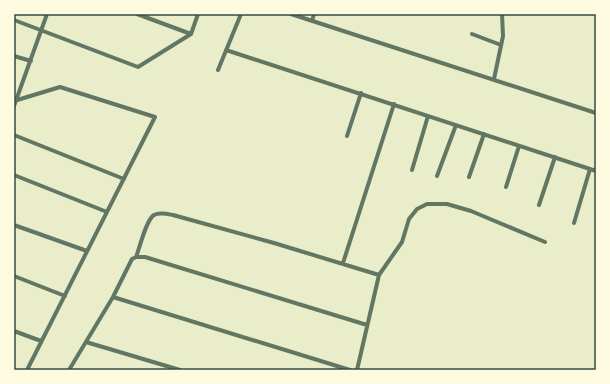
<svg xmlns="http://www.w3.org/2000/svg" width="610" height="384" viewBox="0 0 610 384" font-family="'Fira Sans',sans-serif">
  <rect width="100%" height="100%" fill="#e9edc9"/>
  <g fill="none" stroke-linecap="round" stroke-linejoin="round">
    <path stroke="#617663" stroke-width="4" d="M137,14L191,34L198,14
      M291,14L596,113
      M14,20L138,67L191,34
      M312,21L314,14
      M472,34L501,45
      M226,50L596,171
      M14,56L31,61
      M218,70L241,14
      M494,79L503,36L502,14
      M14,101L60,87L155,117L27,370
      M14,106L47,14
      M14,135L124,179
      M347,136L361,93
      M412,170L428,116
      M14,175L107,212
      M437,176L456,125
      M469,177L484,134
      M506,187L519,146
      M539,205L555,157
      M574,223L590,169
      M14,225L87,251
      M136,257C140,247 146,220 154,215C159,212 168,214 173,215L274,243L379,275
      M343,263L394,104
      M14,276L65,296
      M113,297L350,370
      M14,331L41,341
      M86,342L180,370
      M69,370L113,297L132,259L136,257H145L367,325
      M357,370L379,275L402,242L409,219L417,209L427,204H447L471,211L545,242"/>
  </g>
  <rect width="610" height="384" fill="none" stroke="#fefae0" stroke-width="30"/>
  <rect x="15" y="15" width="580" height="354" fill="none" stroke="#344e41" stroke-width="1.5"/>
</svg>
